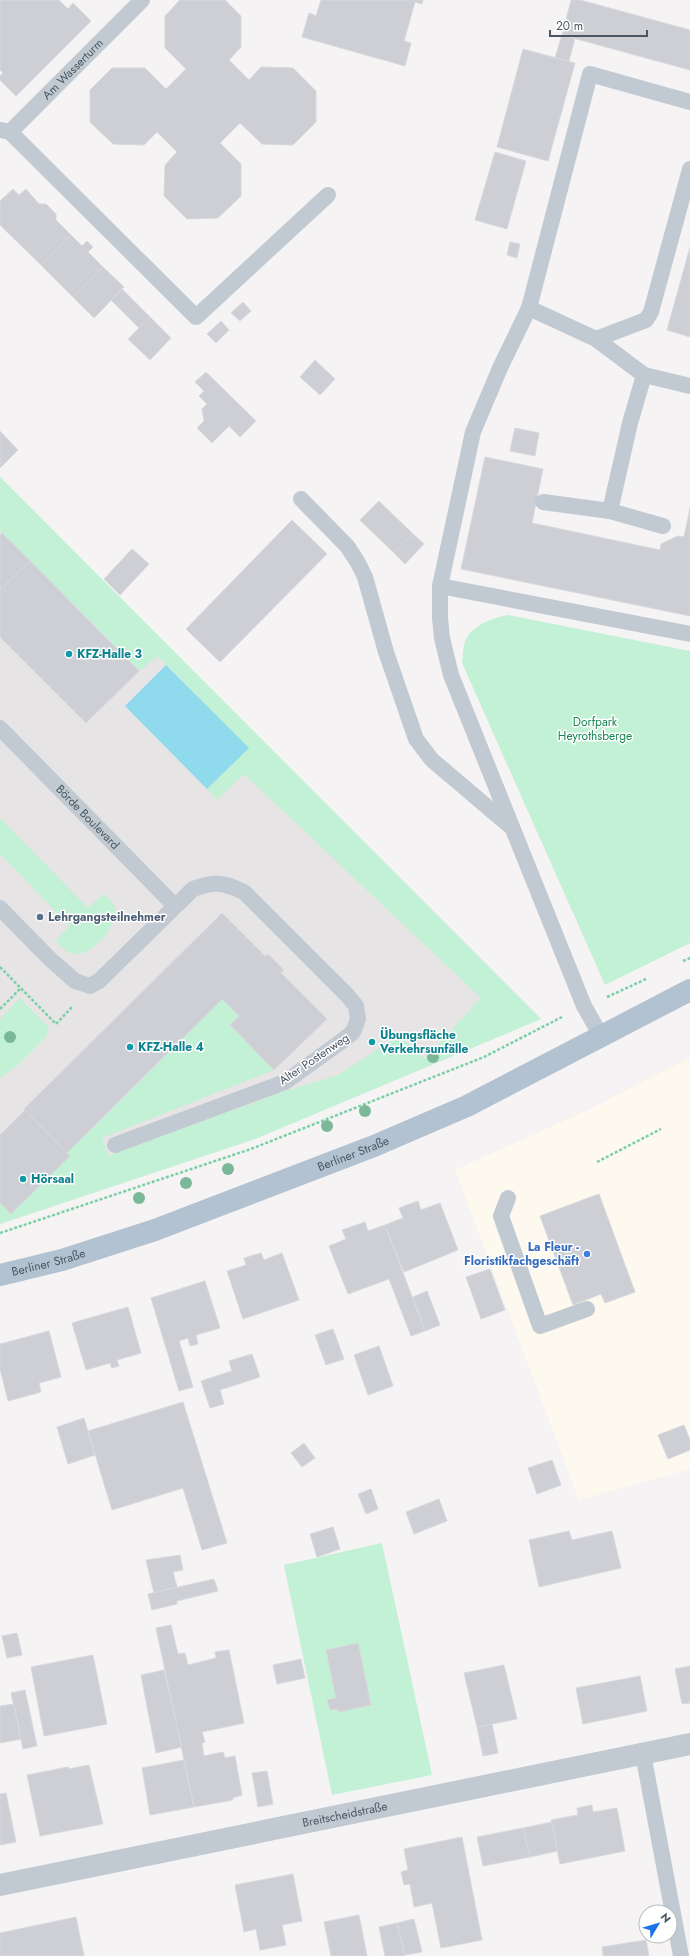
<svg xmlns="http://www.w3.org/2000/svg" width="690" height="1956" viewBox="0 0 690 1956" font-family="Jost,sans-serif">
  <rect width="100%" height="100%" fill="#f5f3f3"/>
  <path fill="#fdf9ef" d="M690,1058V1469L579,1500L455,1170L586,1111Z"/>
  <path fill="#e6e4e5" d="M0,477L270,748L541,1019L255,1139L0,1224Z"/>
  <path fill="#c3f1d5" d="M0,477L541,1019L255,1139L0,1224V1203L11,1214L70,1156L67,1153L222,999L239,1016L230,1025L274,1070L102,1138L108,1156L288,1090L338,1075L400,1035L425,1059L481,998L244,774L217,800L207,789L248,748L158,656L139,671L0,531Z
    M508,615L690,651V943L605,985L462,663C463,656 463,645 466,639C473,625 495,617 508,615Z
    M0,818L88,908L103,894C107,898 114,902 115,908C118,926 91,957 73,954C65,952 61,946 55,941L70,926L0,854Z
    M20,998L49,1028L46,1037L19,1064L0,1078V1019Z
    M382,1543L432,1775L332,1795L284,1565Z"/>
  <path fill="#90daee" d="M166,665L249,748L207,789L125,706Z"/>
  <path fill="#cdcfd5" stroke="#d7d9de" d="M0,0H59L68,9L73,3L91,21L16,96L0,80V76L3,73L0,70Z
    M180,0H225L241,16V47L229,60L249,80L261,67L293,68L316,91V122L293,145L262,144L240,123L220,143L241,164V196L218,218L187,219L164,196L165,165L177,152L157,132L144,145L113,144L90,122V90L112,68H145L166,89L186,69L165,48V16Z
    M321,0H423L422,4L415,2L404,41L411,43L405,66L302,37L309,13L316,16Z
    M571,0H580L690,30V70L562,35Z
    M562,35L575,38L569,61L555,58Z
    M523,49L575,63L548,161L497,147Z
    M495,152L526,161L507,229L475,220Z
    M13,189L19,195L26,189L39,204H46L56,214V220L71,235L41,265L0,225V201Z
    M71,235L82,246L87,241L93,247L88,252L103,267L73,297L41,265Z
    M510,242L520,244L517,258L507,255Z
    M690,247V337L667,330Z
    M103,267L124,287L94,318L73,297Z
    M122,289L150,317L139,328L111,300Z
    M243,302L251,311L240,321L231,313Z
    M150,317L171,338L150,360L128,339Z
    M221,321L229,330L216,343L207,334Z
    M315,360L335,379L320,395L300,377Z
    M206,372L256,421L240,437L229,426L212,443L197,428L204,421L202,409L207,404L199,396L204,391L195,382Z
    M515,428L539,433L535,456L510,451Z
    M0,431L18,450L0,468Z
    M485,457L543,469L532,523L660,550L661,544L678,536L684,537L690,508V616L461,569Z
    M379,501L413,534L394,553L360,520Z
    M292,520L327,554L220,662L186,629Z
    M2,533L30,561L0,590V535Z
    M413,534L424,544L405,564L394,553Z
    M132,549L149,564L120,595L104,579Z
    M30,561L139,671L86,723L0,637V590Z
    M222,913L265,956L268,954L284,970L281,973L327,1019L274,1070L230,1025L239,1016L222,999L67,1153L24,1109Z
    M25,1110L70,1156L11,1214L0,1203V1135Z
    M599,1194L635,1292L605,1303L601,1294L573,1305L540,1216Z
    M418,1201L421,1210L440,1203L458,1250L404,1272L385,1225L403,1218L399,1208Z
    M365,1222L368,1231L385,1225L425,1331L411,1336L389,1279L348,1294L329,1246L346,1239L342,1230Z
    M261,1253L264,1260L282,1253L299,1300L243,1319L227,1271L246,1265L244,1258Z
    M490,1269L505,1310L481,1319L466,1277Z
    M205,1281L220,1328L196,1335L198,1344L190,1346L188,1338L179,1341L193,1387L179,1391L151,1298Z
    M427,1291L440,1325L425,1331L413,1297Z
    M128,1307L141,1353L117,1360L119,1366L112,1368L110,1363L86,1370L72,1323Z
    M333,1329L344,1359L326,1365L315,1335Z
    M49,1331L61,1377L39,1383L41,1392L8,1401L0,1369V1344Z
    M379,1346L393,1386L368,1395L354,1355Z
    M252,1354L260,1377L220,1390L224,1404L210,1408L201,1381L232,1371L229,1361Z
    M183,1402L227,1543L202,1550L183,1488L112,1510L88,1431Z
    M84,1418L95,1455L68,1464L57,1427Z
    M684,1425L690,1440V1450L668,1459L658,1435Z
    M304,1443L315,1458L302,1467L291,1453Z
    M552,1460L561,1485L537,1494L528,1468Z
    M371,1489L378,1509L366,1514L358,1494Z
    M439,1499L447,1521L414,1534L406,1512Z
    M333,1527L340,1549L317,1557L310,1534Z
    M569,1531L572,1540L612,1531L621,1568L539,1587L529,1540Z
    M180,1555L183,1570L173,1572L177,1587L154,1593L146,1560Z
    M214,1579L218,1591L177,1601V1604L152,1610L148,1594Z
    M171,1625L178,1654L185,1653L188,1665L216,1658L215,1652L229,1650L244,1723L202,1732L205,1742L202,1743L204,1756L223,1752L225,1758L235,1756L242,1795L233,1798V1800L194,1807L156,1628Z
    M17,1633L22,1655L7,1658L2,1636Z
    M358,1643L371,1705L338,1712V1709L330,1710L327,1700L336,1698L326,1650Z
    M93,1655L107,1724L44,1736L31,1667Z
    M301,1659L305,1678L277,1684L273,1665Z
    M504,1665L517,1719L477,1727L464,1673Z
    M690,1666V1703L682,1704L675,1669Z
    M164,1670L182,1747L156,1753L141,1675Z
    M640,1676L647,1711L583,1724L576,1688Z
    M25,1690L37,1746L23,1749L11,1693Z
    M14,1704L21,1739L0,1743V1706Z
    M492,1724L498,1753L483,1756L477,1727Z
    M184,1760L194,1807L150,1815L142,1768Z
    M89,1765L103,1824L40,1836L27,1775L68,1767L69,1769Z
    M267,1771L273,1804L258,1807L252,1773Z
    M6,1793L16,1842L0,1845V1794Z
    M592,1805L593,1812L617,1808L625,1851L560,1864L551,1820L578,1815L577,1808Z
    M552,1822L557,1851L530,1857L523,1828Z
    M523,1828L530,1857L483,1866L477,1837Z
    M462,1837L482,1940L441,1948L432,1903L414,1907L410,1884L404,1885L401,1872L408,1870L404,1849Z
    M293,1874L302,1921L282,1925L286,1945L260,1950L256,1929L244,1932L235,1885Z
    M359,1915L367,1956H331L324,1922Z
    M76,1917L84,1956H0V1933Z
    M414,1919L422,1952L405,1955L397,1923Z
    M397,1923L405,1956H385L379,1927Z
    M646,1940L649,1956H603L602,1947Z"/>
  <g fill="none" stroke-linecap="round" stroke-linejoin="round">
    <path stroke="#7ad0a6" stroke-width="2.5" stroke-dasharray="3 2" stroke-linecap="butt" d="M683,961L690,958
      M0,967L56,1024L72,1007
      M607,997L646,979
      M0,1009L21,988
      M597,1162L661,1129
      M0,1233L251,1149L484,1057L562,1017"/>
    <g stroke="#c1cad2" stroke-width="16">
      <path id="s1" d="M1,130L10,132L142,0"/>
      <path d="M10,132L196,317L328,195"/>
      <path d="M529,308L596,339L644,375L690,386"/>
      <path d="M596,339L646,320L651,312L690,169"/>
      <path d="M301,499L347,546L357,561L365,577L386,652L416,739L432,760L511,827"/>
      <path d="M543,502L610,511L663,526"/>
      <path d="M610,511L630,423L644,375"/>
      <path d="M440,586L690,634"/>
      <path id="s2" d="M0,728L175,906"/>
      <path d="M0,908L50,959L75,981L90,986L99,981L193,889C214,881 223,882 244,892L348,996L356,1006L358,1019L353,1032L342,1041L285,1082L115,1145"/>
      <path d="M601,1036L584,1006L451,675L442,638L440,618V586L473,432L500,368L529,308L590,74L690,102"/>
      <path d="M508,1198L501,1216L540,1326L587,1309"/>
      <path d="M643,1754L681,1956"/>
    </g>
    <path stroke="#c1cad2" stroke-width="22" id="s3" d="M0,1885L690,1744"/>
    <path stroke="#b3c2d1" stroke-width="22" id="s4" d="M0,1275L62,1260L155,1230L374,1146L467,1106L690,990"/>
  </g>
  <g fill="#7bb799">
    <circle cx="10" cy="1037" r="6"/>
    <circle cx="433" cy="1057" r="6"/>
    <circle cx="365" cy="1111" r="6"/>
    <circle cx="327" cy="1126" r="6"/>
    <circle cx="228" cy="1169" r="6"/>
    <circle cx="186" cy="1183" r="6"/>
    <circle cx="139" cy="1198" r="6"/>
  </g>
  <g fill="#0f9aa8" stroke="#fff" stroke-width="1.5">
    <circle cx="69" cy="654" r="4"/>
    <circle cx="372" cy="1042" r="4"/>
    <circle cx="130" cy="1047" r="4"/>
    <circle cx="23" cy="1179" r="4"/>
  </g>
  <circle fill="#5c6f8a" stroke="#fff" stroke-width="1.5" cx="40" cy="917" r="4"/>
  <circle fill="#3f7fe0" stroke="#fff" stroke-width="1.5" cx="587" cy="1254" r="4"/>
  <g text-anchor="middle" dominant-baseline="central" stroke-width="3" stroke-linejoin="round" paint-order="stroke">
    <g font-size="12" fill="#4a5661" stroke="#fff">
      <text stroke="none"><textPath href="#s1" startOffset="98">Am Wasserturm</textPath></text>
      <text stroke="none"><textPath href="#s2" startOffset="125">Börde Boulevard</textPath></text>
      <text transform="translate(314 1059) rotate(-34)">Alter Postenweg</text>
      <text stroke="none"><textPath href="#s4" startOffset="374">Berliner Straße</textPath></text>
      <text stroke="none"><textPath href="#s4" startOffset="50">Berliner Straße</textPath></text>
      <text stroke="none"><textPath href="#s3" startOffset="352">Breitscheidstraße</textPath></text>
    </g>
    <g font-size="12" font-weight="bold" fill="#0d838f" stroke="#fff" text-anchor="start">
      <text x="77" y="654">KFZ-Halle 3</text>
      <text x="380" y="1035">Übungsfläche<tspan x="380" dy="14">Verkehrsunfälle</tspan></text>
      <text x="138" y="1047">KFZ-Halle 4</text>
      <text x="31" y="1179">Hörsaal</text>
    </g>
    <g font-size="12" fill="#17864f" stroke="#fff">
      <text x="595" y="722">Dorfpark<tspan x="595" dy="14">Heyrothsberge</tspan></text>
    </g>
    <g font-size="12" font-weight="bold" fill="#4e5e75" stroke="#fff" text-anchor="start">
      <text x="48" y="917">Lehrgangsteilnehmer</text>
    </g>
    <g font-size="12" font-weight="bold" fill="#366cbe" stroke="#fff" text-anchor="end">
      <text x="579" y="1247">La Fleur -<tspan x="579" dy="14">Floristikfachgeschäft</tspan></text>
    </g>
  </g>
  <g transform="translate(658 1924) rotate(52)"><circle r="19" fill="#ffffff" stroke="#b7bbc0"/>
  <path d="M0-3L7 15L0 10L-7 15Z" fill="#1a73e8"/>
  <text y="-6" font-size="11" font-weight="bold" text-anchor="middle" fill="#4a5661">N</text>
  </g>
  <path d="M550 30v6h97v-6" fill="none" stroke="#4a5661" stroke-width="2"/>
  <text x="556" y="30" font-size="12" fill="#4a5661" stroke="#ffffff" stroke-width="3" paint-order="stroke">20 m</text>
</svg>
